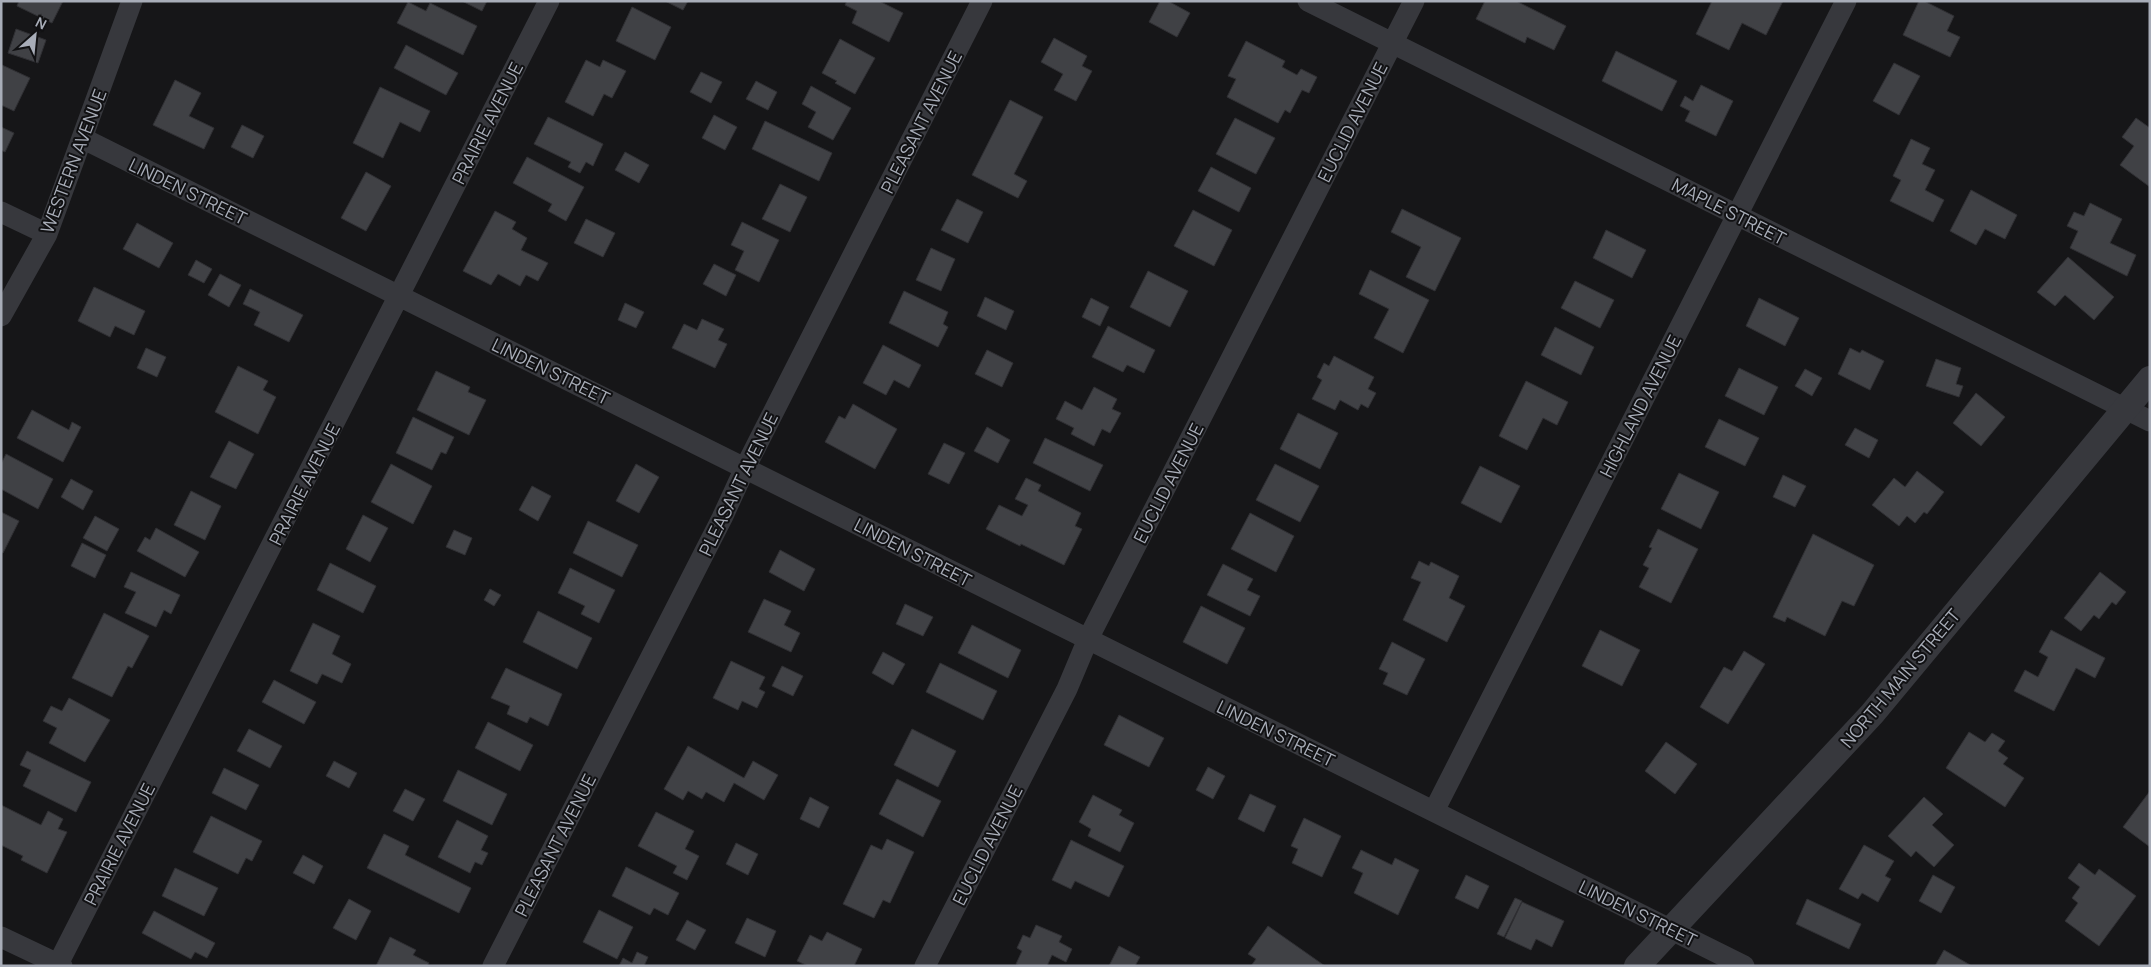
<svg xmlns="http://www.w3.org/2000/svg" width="2151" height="967" viewBox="0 0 2151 967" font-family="Manrope,sans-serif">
  <rect width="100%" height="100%" fill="#161618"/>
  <path fill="#404145" stroke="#303034" d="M19,1H63L52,23L17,6Z
    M462,1H487L482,11Z
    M665,1H688L683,10Z
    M847,1H879L903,13L889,42L852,23L857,11L845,5Z
    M1160,1H1168L1190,13L1177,37L1149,22Z
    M1485,1H1516L1566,26L1554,50L1527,37L1525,43L1476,19Z
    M1712,1H1783L1766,35L1742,23L1729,50L1696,34Z
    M1919,1H1924L1954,16L1947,31L1960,37L1950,57L1903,35Z
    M408,2L426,11L430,3L477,26L463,55L397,23Z
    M632,7L671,27L655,60L616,41Z
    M16,29L46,40L38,63L8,53Z
    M1054,38L1087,56L1082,66L1092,71L1076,101L1054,90L1063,74L1041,62Z
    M840,39L875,58L855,94L835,83L837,81L822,73Z
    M1246,41L1285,61L1282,67L1297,75L1301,69L1317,77L1309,93L1302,90L1290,113L1285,110L1278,123L1227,97L1236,79L1228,76Z
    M406,45L458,73L446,95L394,68Z
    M1616,51L1677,81L1662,111L1602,81Z
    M586,60L600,67L603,60L626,71L612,98L604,94L593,116L565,102Z
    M1894,63L1920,76L1899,115L1873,101Z
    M2,65L30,78L14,111L1,105Z
    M701,72L722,82L711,103L690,92Z
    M175,80L201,93L189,116L214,128L204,149L153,125Z
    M756,81L777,92L768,110L746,99Z
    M1701,85L1733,101L1716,136L1685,121L1690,111L1680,106L1685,96L1693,101Z
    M811,86L851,108L833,140L808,127L816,112L802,104Z
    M380,87L430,111L420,132L400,122L383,158L353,143Z
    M1010,100L1043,117L1014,174L1027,181L1018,198L972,175Z
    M714,115L737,127L725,150L702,138Z
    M548,117L603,144L593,166L586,162L580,173L568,167L571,162L534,144Z
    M1235,118L1275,138L1256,174L1216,154Z
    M2136,118L2150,128V187L2120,165L2134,146L2122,137Z
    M765,121L832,153L819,181L752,149Z
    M242,125L264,136L253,158L231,147Z
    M1,127L14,133L5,152L1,150Z
    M1911,139L1930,148L1922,164L1935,170L1925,190L1944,200L1933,222L1890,201L1901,180L1893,176Z
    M625,152L649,165L639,183L615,170Z
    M527,157L584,187L566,221L548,211L552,204L513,183Z
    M1211,167L1251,188L1239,212L1198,191Z
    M366,172L391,186L366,231L341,218Z
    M780,184L807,197L790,232L762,219Z
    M1971,190L2017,215L2005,239L1985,229L1976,245L1950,231Z
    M957,199L983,212L968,243L941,230Z
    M2090,203L2122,219L2110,243L2136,255L2127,276L2070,248L2078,231L2067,226L2074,212L2084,216Z
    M1402,209L1461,238L1435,291L1406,277L1421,247L1391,232Z
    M1193,210L1232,230L1214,266L1174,246Z
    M495,211L516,222L512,229L527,238L521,250L548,263L538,281L526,275L520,286L498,274L491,285L463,271Z
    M586,219L615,233L603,257L574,243Z
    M742,222L779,240L759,282L735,270L744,251L731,245Z
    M137,223L173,243L159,268L123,249Z
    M1606,230L1646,250L1632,278L1593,258Z
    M931,248L955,259L941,291L916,280Z
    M2068,257L2114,297L2094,320L2065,295L2055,306L2037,292Z
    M196,260L212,269L204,283L188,275Z
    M714,264L736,275L726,296L703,284Z
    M1370,270L1429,300L1403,353L1374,338L1389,309L1359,294Z
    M1148,271L1188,291L1170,327L1130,307Z
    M220,274L241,285L229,307L208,295Z
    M1575,281L1614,300L1600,328L1561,308Z
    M94,287L145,311L134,335L115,326L110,337L78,321Z
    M250,289L303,315L289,342L254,325L260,312L243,304Z
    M904,291L948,312L943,324L948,327L938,347L889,323Z
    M985,297L1014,311L1006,330L977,316Z
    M1091,298L1109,307L1100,326L1082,317Z
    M1759,298L1799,318L1785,346L1746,326Z
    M625,303L644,312L636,328L618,320Z
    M702,319L724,329L718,340L727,344L715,368L672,348L684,324L697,330Z
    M1108,326L1155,350L1144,373L1127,365L1123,372L1092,357Z
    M1555,327L1594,347L1581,375L1541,355Z
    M883,345L921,365L909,388L894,380L886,395L863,383Z
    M146,348L166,357L157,377L137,368Z
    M1850,348L1860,353L1862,350L1884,361L1870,390L1838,374Z
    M987,350L1013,363L1002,387L975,374Z
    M1334,356L1374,377L1368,389L1376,393L1368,408L1361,404L1358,410L1340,400L1335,410L1312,399L1322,380L1317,377L1324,363L1329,366Z
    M1936,359L1961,368L1956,384L1963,386L1959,397L1926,386Z
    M238,366L268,381L263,390L276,397L258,434L215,412Z
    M1739,368L1778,387L1764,415L1725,396Z
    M1805,369L1822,378L1812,396L1795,386Z
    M436,371L470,387L468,392L486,400L469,435L417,410Z
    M1526,381L1568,402L1557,425L1543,418L1527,450L1499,436Z
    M1094,387L1117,399L1112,409L1121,413L1110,433L1102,429L1094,446L1071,434L1074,428L1056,419L1065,401L1082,410Z
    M1976,393L2005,417L1981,446L1953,423Z
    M853,404L897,429L875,469L825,442L839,416L845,419Z
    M32,410L69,430L72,422L81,427L63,462L17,438Z
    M1298,413L1338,433L1320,469L1280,449Z
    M413,417L454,437L446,454L441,452L432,470L396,453Z
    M1719,419L1759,438L1745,466L1705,447Z
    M987,427L1010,440L998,463L974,451Z
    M1855,428L1878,440L1869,458L1845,445Z
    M1045,438L1103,465L1090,491L1033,463Z
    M229,441L254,454L236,489L210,477Z
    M944,443L965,453L949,484L928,474Z
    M6,454L53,479L38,509L1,489V464Z
    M391,464L432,486L413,524L371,502Z
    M636,464L659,477L639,513L616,501Z
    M1275,464L1319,486L1300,522L1256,500Z
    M1480,466L1520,486L1501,523L1461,503Z
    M1917,471L1944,492L1927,514L1924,512L1915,523L1907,516L1899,526L1872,505L1894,478L1905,487Z
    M1679,473L1719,492L1701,529L1661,509Z
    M1783,475L1806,486L1795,507L1773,497Z
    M1026,478L1041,485L1038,491L1081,513L1075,526L1082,529L1064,565L1021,544L1020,546L986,529L999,505L1022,516L1028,505L1015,499Z
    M71,479L93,491L83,510L61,497Z
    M532,486L551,496L538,521L519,510Z
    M191,491L221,506L205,540L174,525Z
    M1,512L19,521L3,553L1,552Z
    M1250,513L1294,536L1276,572L1231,549Z
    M363,515L388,528L370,562L346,549Z
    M95,516L119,529L107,551L83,538Z
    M588,521L638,545L622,577L573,553Z
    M156,528L199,552L185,577L137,551L145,537L150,540Z
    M1658,529L1698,549L1671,603L1639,587L1649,568L1643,565L1652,548L1649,547Z
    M454,530L472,538L465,555L446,547Z
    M1813,534L1874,565L1854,606L1842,601L1825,636L1787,617L1785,622L1773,617Z
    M82,543L106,555L95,578L71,566Z
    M780,550L815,569L804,591L769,572Z
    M1419,561L1429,566L1431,562L1459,576L1449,598L1465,606L1447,642L1403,620L1421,582L1411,578Z
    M330,563L376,586L363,613L317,590Z
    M1223,564L1253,579L1247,590L1260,596L1250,616L1207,595Z
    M570,568L615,590L599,623L581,614L585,606L558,593Z
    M131,572L180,595L171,614L164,610L156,627L125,613L136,592L124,587Z
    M2100,572L2126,592L2116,605L2112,602L2099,619L2094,615L2081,631L2064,618Z
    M490,589L501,595L494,606L484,600Z
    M764,599L791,611L784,625L800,633L791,652L748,632Z
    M905,604L933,617L923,636L896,624Z
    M1201,606L1245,628L1227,664L1183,642Z
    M538,611L592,638L577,669L523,642Z
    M104,613L149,636L132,668L128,666L112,697L72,678Z
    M313,623L340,636L332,654L351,664L342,683L322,674L317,684L290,671Z
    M972,625L1021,650L1008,678L958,653Z
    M1600,630L1640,650L1622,686L1582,666Z
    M2051,630L2105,658L2095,678L2076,668L2054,711L2014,691L2025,670L2038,677L2048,657L2039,652Z
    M1392,642L1425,659L1407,695L1383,684L1388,673L1379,669Z
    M1744,651L1765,664L1728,724L1700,707L1724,667L1732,671Z
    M883,652L905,664L893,685L872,673Z
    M731,661L765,677L759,689L765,692L757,708L742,701L738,710L713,698Z
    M940,663L997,691L983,720L926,692Z
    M782,666L803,676L793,696L772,686Z
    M506,668L562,694L548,726L530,717L527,723L507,714L510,706L491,698Z
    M274,680L316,702L304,724L262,702Z
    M69,698L110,720L85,762L49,743L57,728L43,721L51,706L62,711Z
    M1119,715L1164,738L1149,767L1104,745Z
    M488,722L533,745L520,771L475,748Z
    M249,729L282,746L270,768L237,751Z
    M912,729L956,751L938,787L894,765Z
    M1969,732L1985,742L1992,733L2005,741L1998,751L2008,758L2003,764L2024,778L2005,807L1946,768Z
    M1666,742L1697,764L1675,794L1645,771Z
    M688,746L744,778L753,761L778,775L764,800L734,783L724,802L706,792L702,799L688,791L683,800L664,789Z
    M27,751L91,782L76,812L23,786L31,770L20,765Z
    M334,761L357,773L349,788L326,776Z
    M1208,767L1225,776L1213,799L1196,790Z
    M224,768L259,785L246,810L212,793Z
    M458,770L507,794L492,825L443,801Z
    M897,779L941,801L923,837L879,814Z
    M405,789L425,799L413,821L393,811Z
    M2150,791V847L2123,827Z
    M1250,794L1276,806L1264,832L1238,819Z
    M1093,795L1122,810L1119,815L1134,823L1120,852L1088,836L1091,829L1079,822Z
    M810,797L829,807L819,828L800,819Z
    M1924,797L1943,814L1932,825L1954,845L1934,867L1916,851L1911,857L1888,836Z
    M1,805L41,825L48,811L63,819L58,829L67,832L47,873L21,860L23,856L1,845Z
    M656,812L694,831L685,849L699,856L687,880L673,873L677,866L638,846Z
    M211,816L262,841L252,861L246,858L238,874L193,852Z
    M1304,818L1341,836L1322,877L1292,863L1298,849L1291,846Z
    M457,820L488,836L481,850L488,853L482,865L475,862L470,873L438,857Z
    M384,834L409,846L405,855L471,888L459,913L367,868Z
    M887,839L914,852L890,903L883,900L874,918L843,904L871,845L882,850Z
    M1071,840L1124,866L1109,897L1075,881L1071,889L1052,880Z
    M736,843L758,854L748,875L726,864Z
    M1864,845L1894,861L1885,876L1891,879L1878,902L1862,893L1858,899L1839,889Z
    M1361,850L1392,865L1395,858L1419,870L1398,915L1354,893L1363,873L1352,868Z
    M303,855L323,866L314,884L293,873Z
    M2079,863L2095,875L2099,869L2136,896L2099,946L2065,921L2078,903L2072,898L2080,887L2068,878Z
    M626,867L679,893L668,915L654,908L650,915L612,896Z
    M175,868L218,888L204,916L162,896Z
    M1466,875L1489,886L1478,909L1455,898Z
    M1933,875L1955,887L1941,913L1919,901Z
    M1515,898L1522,901L1504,937L1497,934Z
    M349,899L371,911L356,940L333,928Z
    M1807,899L1861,924L1849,949L1796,924Z
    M1522,902L1564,921L1552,947L1536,939L1531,950L1505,938Z
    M599,910L633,927L617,959L583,942Z
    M154,911L215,943L207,958L195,952L191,959L142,933Z
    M747,918L776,931L765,957L735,943Z
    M687,920L706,930L695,950L676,940Z
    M1036,925L1062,936L1059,942L1072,949L1066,962L1052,955L1047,966H1020L1016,964L1022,951L1017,948L1023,935L1030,938Z
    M1268,926L1325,966H1251L1256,959L1248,954Z
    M827,932L862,949L854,966H808L797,961L810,935L822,941Z
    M390,937L416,950L413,955L429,963L427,966H376Z
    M1119,946L1140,957L1135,966H1109Z
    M1944,950L1972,966H1935Z
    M637,952L648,957L644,966H619L623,958L632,963Z"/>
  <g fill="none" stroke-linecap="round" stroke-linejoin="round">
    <path stroke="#37383d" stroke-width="21" d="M1308,1L2150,421
      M82,138L1744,966
      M1,212L47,234
      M1,316L47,234L132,1
      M1434,811L1846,1
      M1,937L62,966
      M57,966L549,1
      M493,966L722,518L745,468L982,1
      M925,966L1067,689L1088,639L1414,1"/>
    <path stroke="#37383d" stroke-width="26" d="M1637,966L1872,714L2150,379"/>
  </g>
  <g text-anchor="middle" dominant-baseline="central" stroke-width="4" stroke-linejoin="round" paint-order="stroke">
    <g font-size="18" fill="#a8adb8" stroke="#111113">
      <text transform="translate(921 122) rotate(-63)">PLEASANT AVENUE</text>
      <text transform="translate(1352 122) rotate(-63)">EUCLID AVENUE</text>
      <text transform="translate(487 123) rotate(-63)">PRAIRIE AVENUE</text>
      <text transform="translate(73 161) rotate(-69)">WESTERN AVENUE</text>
      <text transform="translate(188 191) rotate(26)">LINDEN STREET</text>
      <text transform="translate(1729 211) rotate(27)">MAPLE STREET</text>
      <text transform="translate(551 371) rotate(26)">LINDEN STREET</text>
      <text transform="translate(1640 406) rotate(-63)">HIGHLAND AVENUE</text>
      <text transform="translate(1168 483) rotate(-63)">EUCLID AVENUE</text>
      <text transform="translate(304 484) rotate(-63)">PRAIRIE AVENUE</text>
      <text transform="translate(738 484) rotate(-64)">PLEASANT AVENUE</text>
      <text transform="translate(913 552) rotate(27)">LINDEN STREET</text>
      <text transform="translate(1900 678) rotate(-50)">NORTH MAIN STREET</text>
      <text transform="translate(1276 733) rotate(26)">LINDEN STREET</text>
      <text transform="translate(119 844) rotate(-63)">PRAIRIE AVENUE</text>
      <text transform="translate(555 845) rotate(-63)">PLEASANT AVENUE</text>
      <text transform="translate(987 845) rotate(-63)">EUCLID AVENUE</text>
      <text transform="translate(1638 913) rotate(26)">LINDEN STREET</text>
    </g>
  </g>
  <rect width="2151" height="967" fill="none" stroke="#a8adb8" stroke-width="5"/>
  <g transform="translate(35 35) rotate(27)" stroke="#111113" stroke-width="4" paint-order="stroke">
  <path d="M0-4L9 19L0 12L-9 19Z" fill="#a8adb8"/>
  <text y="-8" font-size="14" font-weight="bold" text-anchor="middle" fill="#a8adb8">N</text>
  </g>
</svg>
